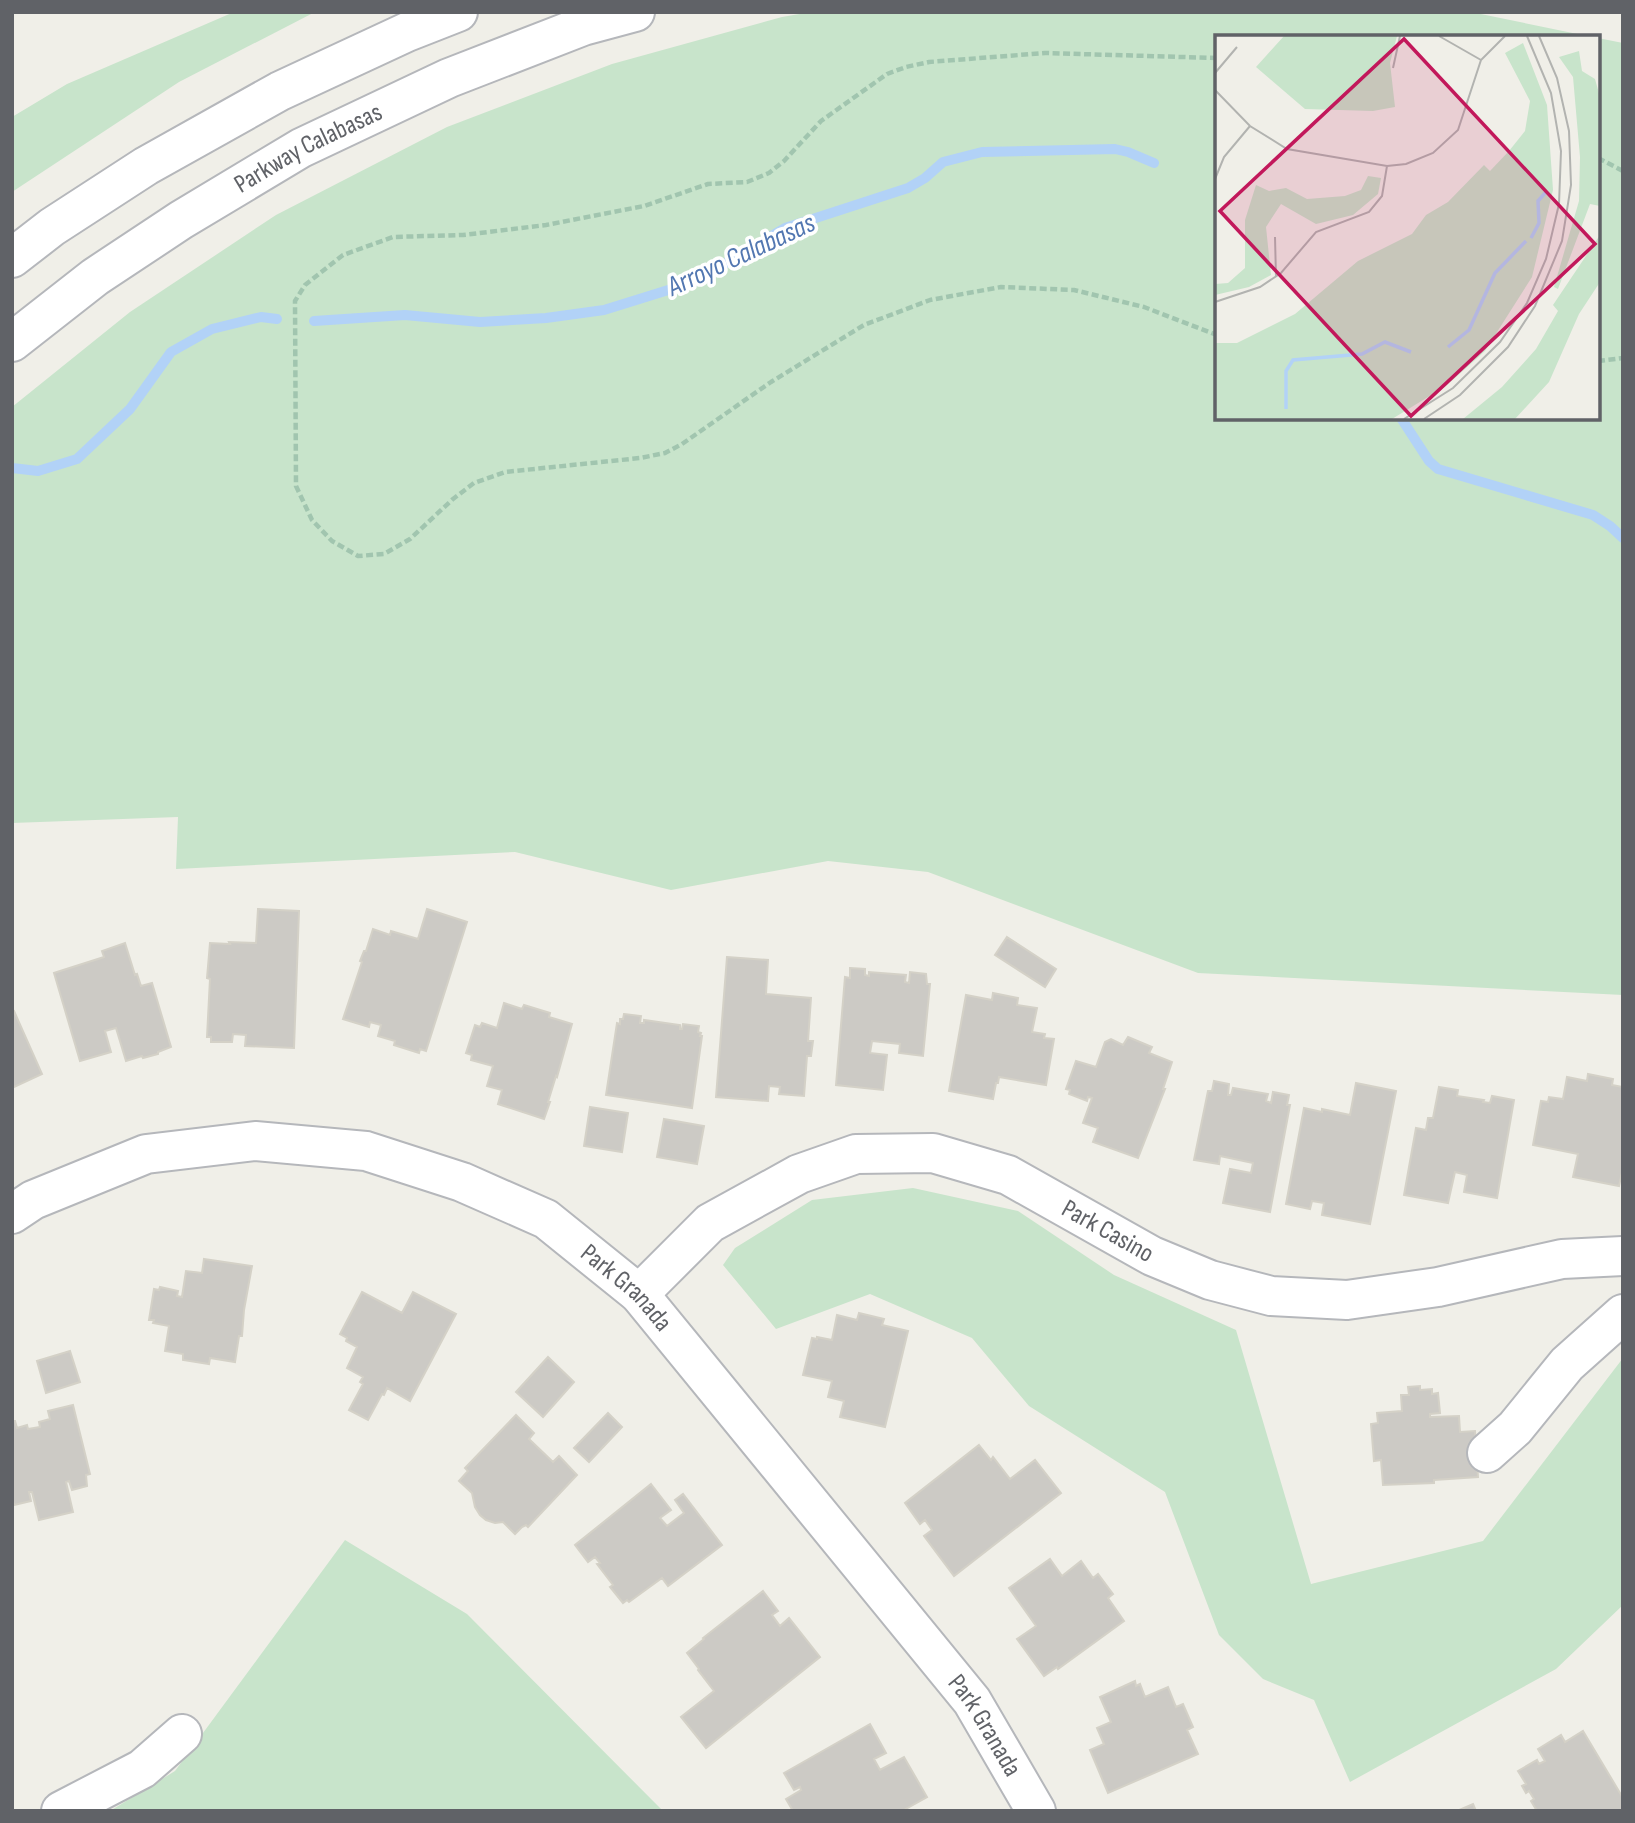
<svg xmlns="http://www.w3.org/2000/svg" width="1635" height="1823" viewBox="0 0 1635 1823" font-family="'Sofia Sans Condensed',sans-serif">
  <rect width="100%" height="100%" fill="#f0efe8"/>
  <path fill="#c8e4cb" d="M234,12H315L179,82L12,192V117L67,84Z
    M811,12H1471L1592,37H1217V418H1598V38L1623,43V995L1198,973L928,872L828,861L671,890L515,852L176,869L178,817L12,823V407L130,312L276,215L447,127L612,64L782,17Z
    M913,1188L1018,1211L1114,1275L1236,1330L1311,1584L1483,1541L1623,1358V1605L1556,1669L1350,1782L1314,1700L1263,1679L1219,1635L1165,1492L1029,1406L972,1338L870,1294L776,1329L723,1265L735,1248L812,1200Z
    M345,1540L467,1614L663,1811H110L175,1771Z"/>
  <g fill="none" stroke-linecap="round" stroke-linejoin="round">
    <path stroke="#b2d2f7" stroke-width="10" d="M314,321L405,315L480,322L546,318L604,310L694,282L785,228L908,188L925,178L943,162L982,152L1115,149L1128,152L1154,163
      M1401,418L1429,461L1438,469L1593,515L1610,526L1623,538
      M12,468L38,471L77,459L130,409L171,352L212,329L261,317L277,319"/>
  </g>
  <path fill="#cccac5" stroke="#d4d1c7" stroke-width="2" d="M258,909L299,911L294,1048L245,1046L246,1035L233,1034L232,1042H211V1037H207L210,979L207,978L210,943L230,944L229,942L256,943Z
    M427,909L467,922L426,1051L420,1049L419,1053L394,1045L395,1041L378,1036L381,1025L370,1022L369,1027L343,1019L362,962L360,961L364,951H366L373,929L390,935L391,931L418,939Z
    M1007,937L1056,969L1045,987L995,955Z
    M125,943L135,975L137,974L141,986L152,983L171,1047L158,1052V1054L143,1058L142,1056L126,1061L116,1028L105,1031L111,1052L80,1061L54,973L104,957L102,951Z
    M727,957L768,960L766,994L811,998L808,1041H813L811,1056H807L804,1096L779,1094L780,1087L769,1086L768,1101L716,1097Z
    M850,968L865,969V975L869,976V972L906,975L905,982L909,983L910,972L926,974L927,984H930L923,1056L899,1053L900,1044L872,1041L870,1053L887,1055L883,1090L836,1085L845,977L850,978Z
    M993,993L1018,998L1017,1005L1037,1008L1032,1032L1045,1034L1044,1038L1054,1039L1046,1085L999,1077L998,1083H996L993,1099L949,1091L966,995L992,1000Z
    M504,1003L522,1009L524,1005L550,1013L549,1017L572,1024L557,1077L556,1076L548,1102H550L544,1119L498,1104L502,1090L487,1086L493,1066L471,1060L472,1055L466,1053L475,1025L480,1027L482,1023L497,1028Z
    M14,1011L42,1074L12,1088V1012Z
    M624,1014L641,1016L640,1023H644V1020L680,1025V1029H682L683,1024L699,1026L698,1032L701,1033L700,1036H702L692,1108L606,1095L617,1023L620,1024V1019H623Z
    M1128,1037L1152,1047L1149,1053L1172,1062L1163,1089H1165L1138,1158L1093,1142L1098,1128L1083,1123L1092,1098L1088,1097L1087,1101L1069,1094L1070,1090L1066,1089L1076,1061L1096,1067L1105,1042L1111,1039L1123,1045Z
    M1588,1074L1613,1079L1612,1085L1623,1087V1168L1619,1186L1573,1177L1578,1154L1533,1145L1541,1101L1548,1102L1549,1097L1563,1099L1567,1077L1587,1081Z
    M1214,1081L1229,1084L1228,1095H1231L1233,1088L1268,1094L1266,1101L1271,1103L1273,1092L1289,1095L1287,1105H1290L1270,1212L1223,1203L1230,1169L1251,1173L1253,1163L1220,1156L1219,1164L1194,1160L1208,1091H1212Z
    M1356,1083L1396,1091L1370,1224L1322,1215L1324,1203L1312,1201L1310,1209L1286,1204L1304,1108L1322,1112V1109L1350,1115Z
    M1439,1087L1458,1090L1457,1096L1484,1100L1483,1102L1490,1103L1492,1096L1514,1100L1497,1198L1464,1192L1467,1175L1455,1172L1448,1203L1404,1195L1416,1128L1426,1130L1428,1118H1433Z
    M590,1107L628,1113L622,1152L584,1146Z
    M664,1119L704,1126L697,1164L657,1157Z
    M204,1259L252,1266L244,1310L242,1336H239L235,1362L210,1358L209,1364L183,1360V1354L165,1351L169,1326L153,1323L154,1320H149L154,1289L159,1290L160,1287L178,1291L177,1296L182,1297L186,1271L202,1273Z
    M362,1292L402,1313L413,1292L456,1314L410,1401L387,1388L384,1395L382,1394L368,1420L349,1410L363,1384L360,1382L363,1377L347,1368L357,1347L346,1341L347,1338L340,1334Z
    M859,1313L884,1319L882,1325L908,1331L885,1427L840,1417L844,1401L828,1397L832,1381L803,1375L812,1338L817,1339V1337L832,1340L837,1315L857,1320Z
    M70,1351L80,1382L46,1393L37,1361Z
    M548,1357L574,1382L543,1417L516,1392Z
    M1420,1386V1390L1432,1389V1394L1438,1393L1440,1413L1430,1414V1417L1459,1416L1460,1432L1475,1431L1478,1477L1434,1480V1483L1383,1485L1381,1460L1374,1461L1371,1424L1378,1423L1377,1413L1402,1411L1401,1395H1409L1408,1387Z
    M73,1405L90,1474L86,1475L87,1486L72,1490L69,1481L66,1482L73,1512L39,1520L32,1492H29L31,1501L14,1505L12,1497V1421H15L17,1428L27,1425L28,1429L40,1427L39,1422L50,1419L48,1411Z
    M608,1413L622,1427L589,1462L574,1448Z
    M516,1415L534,1433L529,1439L553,1462L559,1456L577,1475L528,1527L526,1525L522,1527L515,1534L503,1522L495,1523L486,1520L480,1515L475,1507L472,1493L459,1481L468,1471L465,1468Z
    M979,1445L991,1460L993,1457L1010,1479L1035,1460L1061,1493L954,1576L924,1536L932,1530L925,1520L920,1524L905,1503Z
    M651,1484L671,1510L660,1518L667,1526L684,1513L675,1500L683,1494L722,1545L668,1586L662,1578L629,1602L627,1600L623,1603L610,1587L613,1585L597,1564L600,1563L595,1557L588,1562L575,1545Z
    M1050,1559L1062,1576L1081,1561L1093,1578L1098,1574L1113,1594L1108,1598L1124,1621L1058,1669L1057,1667L1044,1676L1017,1639L1036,1626L1009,1588Z
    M763,1591L778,1611L772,1615L780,1626L789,1618L820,1657L706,1748L681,1717L714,1691L698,1670L699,1669L687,1653L704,1639L703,1638Z
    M1135,1681L1136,1686L1140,1684L1145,1697L1168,1687L1176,1707L1183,1704L1193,1727L1187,1730L1198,1754L1108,1793L1090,1750L1104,1744L1097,1728L1111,1722L1100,1697Z
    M870,1724L886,1753L874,1759L880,1770L904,1757L927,1797L902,1811H793L786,1799L801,1790L800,1787L794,1790L784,1773Z
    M1583,1731L1623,1798V1811H1537L1531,1801L1534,1799L1529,1791L1526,1793L1522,1786L1526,1784L1518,1771L1537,1760L1539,1764L1545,1761L1538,1749L1561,1735L1565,1742Z
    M1473,1804L1476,1811H1457Z"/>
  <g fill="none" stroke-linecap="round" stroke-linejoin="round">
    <defs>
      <g id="minor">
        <path d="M12,258L52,227L146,166L280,91L407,32L458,12"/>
        <path id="s1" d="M12,342L95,277L181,220L301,148L449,78L583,26L635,12"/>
        <path id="s2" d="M12,1214L33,1200L146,1154L255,1141L366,1151L462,1182L546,1219L639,1294L972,1701L1036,1811"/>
        <path id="s3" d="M639,1294L710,1223L799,1174L856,1154L933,1153L1008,1175L1152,1256L1210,1280L1271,1296L1347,1300L1438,1287L1562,1259L1623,1256"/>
        <path d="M1487,1453L1515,1428L1567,1364L1623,1314"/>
        <path d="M61,1811L142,1769L182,1734"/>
      </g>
    </defs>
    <use href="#minor" stroke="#b5b7bb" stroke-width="42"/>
    <path stroke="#a1c5af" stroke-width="4.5" stroke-dasharray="7 3.5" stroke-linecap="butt" d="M1217,58L1045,53L929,62L906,67L887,74L821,121L784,161L769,173L747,182L708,184L644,206L546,225L463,235L393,237L343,255L305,285L295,301L296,486L312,520L332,541L358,556L384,554L410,539L453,499L474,483L505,472L640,458L665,453L682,444L771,382L864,325L930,300L1001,287L1074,290L1144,307L1217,335
      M1598,158L1623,171
      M1598,361L1623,358"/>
    <use href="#minor" stroke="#fff" stroke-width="38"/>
  </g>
  <g text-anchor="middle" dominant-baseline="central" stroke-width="7" stroke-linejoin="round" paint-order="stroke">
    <g font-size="26" fill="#606267" stroke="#fff">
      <text stroke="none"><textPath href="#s1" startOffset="355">Parkway Calabasas</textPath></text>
      <text stroke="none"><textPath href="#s3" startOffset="532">Park Casino</textPath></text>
      <text stroke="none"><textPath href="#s2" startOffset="667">Park Granada</textPath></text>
      <text stroke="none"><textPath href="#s2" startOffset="1234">Park Granada</textPath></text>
    </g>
    <g font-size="28" font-style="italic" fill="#5277b1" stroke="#fff">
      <text transform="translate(741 255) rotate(-25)">Arroyo Calabasas</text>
    </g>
  </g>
  <g transform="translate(1215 35)">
    <rect width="385" height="385" fill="#f0efe8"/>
    <path d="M69,1H182L175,28L180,72L158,76L90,74L41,32ZM308,8L332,70L338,155L317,242L270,316L231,351L177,384H0V308H22L80,279L143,226L197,199L211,180L233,167L269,130L275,136L294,116L310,96L315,66L290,18ZM364,16L367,36L380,44L385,62V171L375,169L343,254L339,252L364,166L365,122L358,42L344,22ZM153,141L166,143L163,159L138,180L101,189L66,169L51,192L56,240L34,252L0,260V249L13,248L30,233V185L41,150L54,156L71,153L92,164L130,161L146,155ZM385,200V247L364,279L334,347L300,384H248L287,352L321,314L343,276L338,270Z" fill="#c8e4cb"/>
    <path fill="none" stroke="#b2d2f7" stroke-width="3.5" d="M316,203L324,188L323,166L331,157M233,312L254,295L280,238L311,206M71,374V336L78,325L147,319L170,307L196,317"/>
    <path fill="none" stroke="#b2b3b0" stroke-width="2" d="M224,1L266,25M178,33L185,1M0,38L22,12M0,55L35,91L72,114L172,131L191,129L218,118L243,95L266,25L290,1M0,144L9,122L35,91M60,202L61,242M0,267L45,252L66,238L101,197L154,177L167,161L172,131M189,384L238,353L285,307L312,268L331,224L344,169L346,116L336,58L312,1M209,384L245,360L293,312L320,271L347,206L356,150L354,96L342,43L324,1"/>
    <path fill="#c2185b" fill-opacity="0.15" stroke="#c2185b" stroke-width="3.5" d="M189,4L380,209L196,381L5,176Z"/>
    <rect width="385" height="385" fill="none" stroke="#606267" stroke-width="3.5"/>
  </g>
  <rect width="1635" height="1823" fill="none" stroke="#606267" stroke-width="28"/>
</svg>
